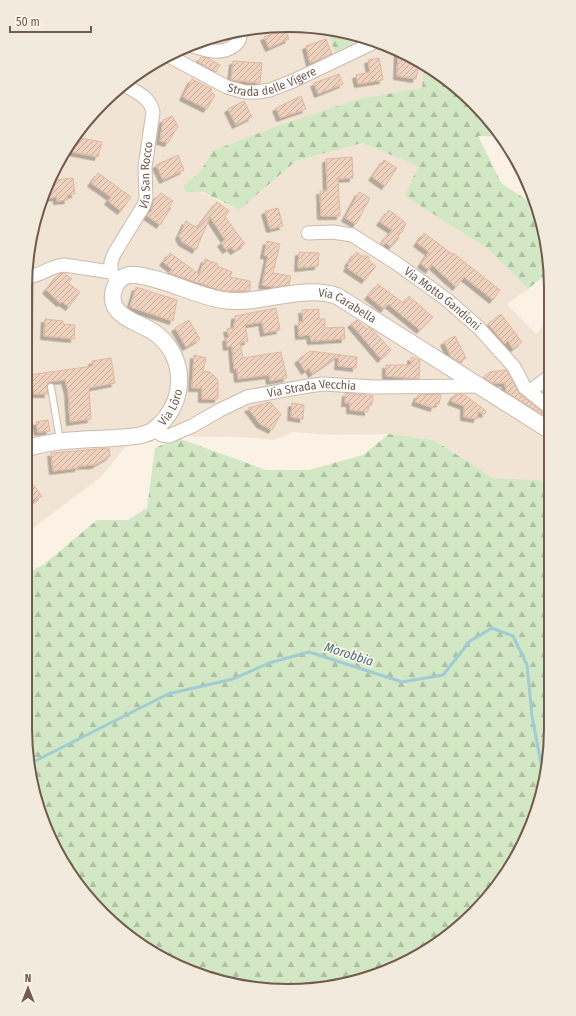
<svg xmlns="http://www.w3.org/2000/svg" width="576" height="1016" viewBox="0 0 576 1016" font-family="'Fira Sans Condensed',sans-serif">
  <defs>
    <pattern id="forest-firs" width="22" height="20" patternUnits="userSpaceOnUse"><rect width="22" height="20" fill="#d2e8c4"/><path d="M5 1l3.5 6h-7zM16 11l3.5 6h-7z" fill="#afbfa1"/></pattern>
    <pattern id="building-hatch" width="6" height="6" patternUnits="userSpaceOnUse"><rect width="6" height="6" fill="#efd2be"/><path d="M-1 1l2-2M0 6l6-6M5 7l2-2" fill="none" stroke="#c6ad9d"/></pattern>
    <filter id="shadow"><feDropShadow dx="-3.5" dy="3.5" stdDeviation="0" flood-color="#0004"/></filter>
  </defs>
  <rect width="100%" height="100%" fill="#fbf2e5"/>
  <path fill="#f2e4d4" d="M271,26L327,28L337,60L377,41L424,64L423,88L358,99L212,151L201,171L184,185L239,210L296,161L362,143L419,166L406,196L487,248L528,289L507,304L536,334L549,320L550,484L537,480L493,478L434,440L389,434L330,435L293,432L274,440L244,437L134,436L101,477L25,534L26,271L39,204L60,156L90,114L128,79L172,52L220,34Z"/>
  <path fill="url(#forest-firs)" d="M327,28L373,39L337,60Z
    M424,64L474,102L502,137L478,136L502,184L538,207L549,254V272L528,289L487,248L405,196L418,166L362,143L296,161L239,210L203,192H185L184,185L201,171L212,151L280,125L358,99L422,88Z
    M389,434L434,440L493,478L537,480L550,484V745L537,812L516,860L461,926L388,971L305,990L220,982L142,947L79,888L39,812L25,728V574L43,565L97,520H128L147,508L155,448L178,438L266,470H309L363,455Z"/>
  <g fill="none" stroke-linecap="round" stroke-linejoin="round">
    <path stroke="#a1ccd4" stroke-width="3" d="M31,763L168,694L233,679L269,663L309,652L402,682L443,675L470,641L492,628L513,636L527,665L532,716L544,779"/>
  </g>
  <path fill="url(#building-hatch)" stroke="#e0b8a0" filter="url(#shadow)" d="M285,29L289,39L269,48L264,37Z
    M326,39L332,54L310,63L306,46Z
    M398,52L420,60L416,79L397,76Z
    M201,57L210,59L220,65L216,72L198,62Z
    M379,58L383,80L358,84L356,75L370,72L368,60Z
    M233,61L262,63L260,83L231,80Z
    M339,74L343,84L318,94L314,83Z
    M192,79L212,89L210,92L215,95L207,109L183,97Z
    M301,96L306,109L280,118L276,108Z
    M244,101L252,117L236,125L228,109Z
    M172,116L178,126L168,143L160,141L163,120Z
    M74,137L102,142L98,157L72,152L73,146L68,145Z
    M178,155L184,170L163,180L156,165Z
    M352,157L353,178L338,179L340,216H321L320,191H327L326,159Z
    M384,160L397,168L385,186L372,177Z
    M98,173L131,197L121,211L108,201L111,197L91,183Z
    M73,178L75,194L67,195L68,200L57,201V197L49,198L48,183L56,182L55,180Z
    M359,192L370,198L356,224L345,218Z
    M161,193L173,201L169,207L171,208L160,225L147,216L152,210L154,198L156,199Z
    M217,202L229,211L225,217L245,244L234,251L231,247L226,250L221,243L225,240L210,217L196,250L182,242L179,236L186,221L197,228Z
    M278,208L283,226L270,229L265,211Z
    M389,210L406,223L402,232L398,234L399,238L391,247L386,243L383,245L381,244L392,230L380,222Z
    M424,233L452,254L453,253L500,290L493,300L464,277L456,287L432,265L429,270L421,264L429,252L417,243Z
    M267,241L280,244L273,273L291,276L289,285L274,287L262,285L268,256L264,255Z
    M299,252L319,253L318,266L298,268Z
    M356,252L362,256H368L370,262L376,266L365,280L347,268L349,265L348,263Z
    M170,253L199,274L205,259L218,264L217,266L232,272L230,277L250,281V291H223L169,273L172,269L163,262Z
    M64,273L72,279L68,283L80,292L69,307L62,302L60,303L46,290L59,274Z
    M378,284L403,303L409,296L433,317L420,330L388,304L384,309L368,296Z
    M136,287L177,300L173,321L130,307Z
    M276,308L280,330L264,333L262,322L245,325L248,341L240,343L243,358L281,352L287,378L270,381L269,375L238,379L237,369H234L232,346L227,347L226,338L229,337L227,329L234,328L235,316Z
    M319,309V319H325V328L344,327L345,339L311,341L310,335L299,336L298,322H303L302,310Z
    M501,314L522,342L513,349L508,341L505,344L488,324Z
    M45,319L63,321V324L75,325L74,339L44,336Z
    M189,320L200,339L186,347L175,328Z
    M357,320L367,329L369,327L372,329L391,350L381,359L351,324Z
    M455,336L466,358L459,362L451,357L444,342Z
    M310,351L357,357L356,368L338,366L339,355L312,374L309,368L305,371L298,360Z
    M194,355L206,358L203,371L210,372L218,380V399H202V388H192Z
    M411,357L420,360L419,379L386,376V365H411Z
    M111,358L115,383L89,388L91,419L70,422L68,391L65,380L48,382L47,387L48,394H34L29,375L93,366L92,361Z
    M506,370L520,394L545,414L544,416L506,392L505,383H492L483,377L490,372Z
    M346,393L373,396L372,405H368V412L350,410V403H345Z
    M439,394L441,395L439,404L435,403L434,408L415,402L418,395Z
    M455,394L465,395L486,411L485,414L478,412L477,419L464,417V406L451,401Z
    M270,402L281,414L272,430L260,424L248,408Z
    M292,403L304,405L303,419L291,417Z
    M48,420L50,431L38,432L36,422Z
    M109,448L110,456L95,465L78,466V468L53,471L51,453Z
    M31,482L42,496L25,507V486Z"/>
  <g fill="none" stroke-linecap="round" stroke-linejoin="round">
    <defs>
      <path id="service" d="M29,335L30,277
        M51,387L60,441"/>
      <g id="minor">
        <path d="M190,45C205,50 221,56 235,45C240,41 241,37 240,31"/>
        <path id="s1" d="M167,55L227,87L245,92H257L270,90L293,81L377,41"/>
        <path id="s2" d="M308,233L333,232L352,235L396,263L446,299L479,328L514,367L525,388L549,407"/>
        <path id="s3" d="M111,272V262L114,254L144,205L146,198L145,167L153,112C150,97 136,92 123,84"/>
        <path d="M26,277C39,277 50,266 64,265L111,272L116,278"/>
        <path d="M530,391L549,377"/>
        <path id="s4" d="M155,429L162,435L169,436L192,426L220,410L247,397L308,386L323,384L374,387L480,386"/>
      </g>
      <g id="tertiary">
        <path id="s5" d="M25,449C53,439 86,440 115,438C125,437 136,437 145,434C153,432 159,426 164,420C188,392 183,351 152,331C141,324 127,321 118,311C106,297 116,273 135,275C165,278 193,295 222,300C260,306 300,284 337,296L549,430"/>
      </g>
    </defs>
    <use href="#service" stroke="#ccbaac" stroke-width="8"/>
    <use href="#minor" stroke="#ccbaac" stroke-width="15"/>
    <use href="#tertiary" stroke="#ccbaac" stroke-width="18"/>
    <use href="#service" stroke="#fff" stroke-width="6"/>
    <use href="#minor" stroke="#fff" stroke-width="13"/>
    <use href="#tertiary" stroke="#fff" stroke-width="16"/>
  </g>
  <g text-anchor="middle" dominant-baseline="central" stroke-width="3.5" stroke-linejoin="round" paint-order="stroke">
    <g font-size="12" fill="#725a4c" stroke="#fef6eb">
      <text stroke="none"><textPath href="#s1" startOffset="115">Strada delle Vigere</textPath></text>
      <text stroke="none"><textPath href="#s3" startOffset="106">Via San Rocco</textPath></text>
      <text stroke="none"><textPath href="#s2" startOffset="155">Via Motto Gandioni</textPath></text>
      <text stroke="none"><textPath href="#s5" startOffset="557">Via Carabella</textPath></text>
      <text stroke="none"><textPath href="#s4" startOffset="169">Via Strada Vecchia</textPath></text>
      <text stroke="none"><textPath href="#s5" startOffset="160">Via Lôro</textPath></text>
    </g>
    <g font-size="13" font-style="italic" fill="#43737e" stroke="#fef6eb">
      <text transform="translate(349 654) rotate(18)">Morobbia</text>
    </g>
  </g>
  <path d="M0 0H576V1016H0ZM288 32H288A256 256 0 0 1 544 288V728A256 256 0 0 1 288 984H288A256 256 0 0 1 32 728V288A256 256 0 0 1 288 32Z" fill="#f3eade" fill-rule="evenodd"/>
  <path fill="none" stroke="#725a4c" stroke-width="2" d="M288 32H288A256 256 0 0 1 544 288V728A256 256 0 0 1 288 984H288A256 256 0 0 1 32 728V288A256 256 0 0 1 288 32Z"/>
  <g transform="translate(28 988)" stroke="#fef6eb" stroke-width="3" paint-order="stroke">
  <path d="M0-3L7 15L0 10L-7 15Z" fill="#725a4c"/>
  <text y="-6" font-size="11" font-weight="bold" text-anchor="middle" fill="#725a4c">N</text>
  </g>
  <path d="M10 26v6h81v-6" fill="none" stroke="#725a4c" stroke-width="2"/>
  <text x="16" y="26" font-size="12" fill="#725a4c" stroke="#fef6eb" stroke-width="3" paint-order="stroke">50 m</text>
</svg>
